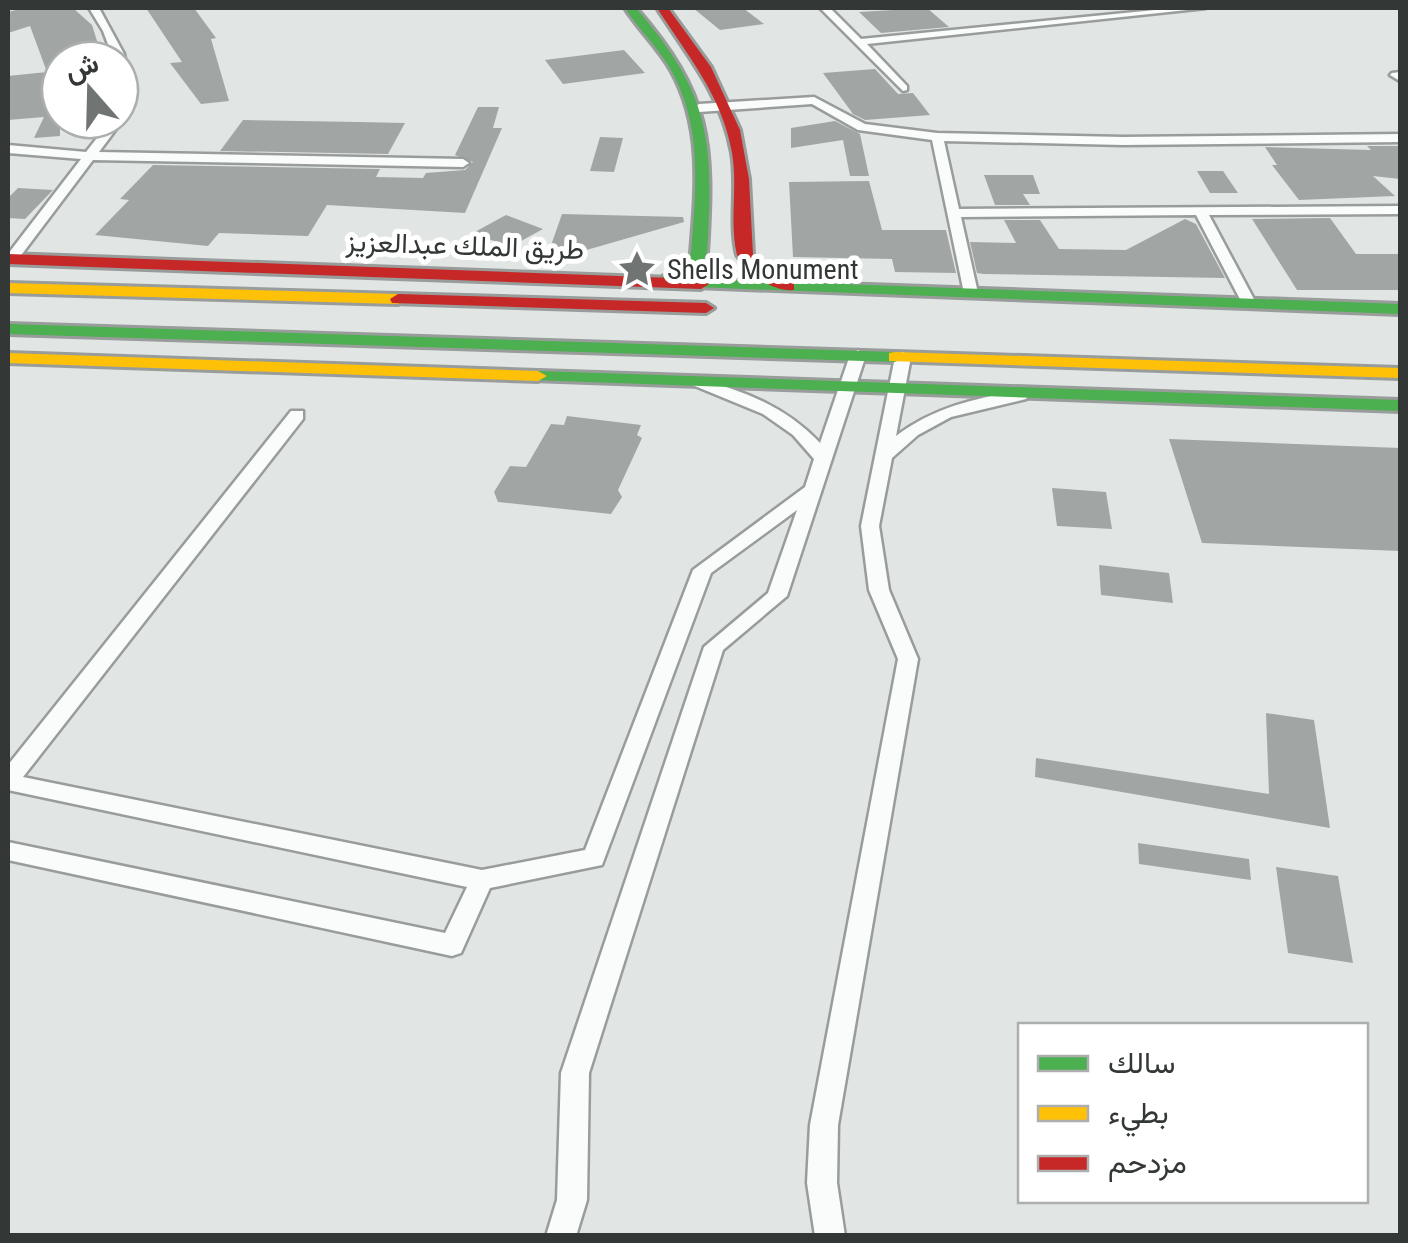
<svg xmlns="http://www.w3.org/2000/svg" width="1408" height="1243" font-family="'Roboto Condensed',Vazirmatn,sans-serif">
	<rect width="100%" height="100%" fill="#e1e6e4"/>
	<g fill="#a1a6a4">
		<path d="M24,8H73L92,25L103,60H60V136L34,138L44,117L8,120V76L47,72L30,26L8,33V12Z"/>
		<path d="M146,8H194L216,38L211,39L229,101L201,104L170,63L182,62Z"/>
		<path d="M693,8H743L764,24L720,30Z"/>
		<path d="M927,8L949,27L881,33L859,12Z"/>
		<path d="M624,50L645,73L563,84L545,60Z"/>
		<path d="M875,69L898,94L913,93L930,115L865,120L853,114L823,73Z"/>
		<path d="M478,107H499L493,128H502L465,213L327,205L308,236L219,233L208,246L95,235L129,200L120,199L153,165L380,169L376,177L423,178L426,173L465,170L473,162L455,155Z"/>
		<path d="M243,120L359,122L405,123L388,154L220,151Z"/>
		<path d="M835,121L860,134L869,176H850L843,140L791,148V128Z"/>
		<path d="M600,137L623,138L614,172L590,171Z"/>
		<path d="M1367,146H1400V179L1373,176L1395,196L1299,200L1272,165H1277L1265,147L1371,150Z"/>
		<path d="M1197,171H1223L1238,193H1210Z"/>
		<path d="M984,175H1033L1040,194H1023L1030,205H995Z"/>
		<path d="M869,181L882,230H946L956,273L895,272L892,259L793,257L789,182Z"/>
		<path d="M18,188L53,190L25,219L8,218V198Z"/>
		<path d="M562,214L683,217L684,222L569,255L548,254Z"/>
		<path d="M506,215L543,229L510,247L473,233Z"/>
		<path d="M1330,218L1356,254H1400V290H1297L1252,219Z"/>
		<path d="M1185,219L1196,224L1225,278L984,274L977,273L970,242L1016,243L1004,220H1040L1059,249L1126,250Z"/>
		<path d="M567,416L641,425L637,435L642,438L618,490L622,497L611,514L498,502L494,492L510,466L526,467L551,424L564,425Z"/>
		<path d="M1169,439L1400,448V551L1202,543Z"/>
		<path d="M1052,488L1106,492L1112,529L1057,526Z"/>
		<path d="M1099,565L1169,573L1173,603L1101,595Z"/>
		<path d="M1266,713L1314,720L1330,828L1035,777L1036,758L1269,794Z"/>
		<path d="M1138,843L1249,859L1251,880L1139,864Z"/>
		<path d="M1276,867L1338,876L1353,963L1288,953Z"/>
	</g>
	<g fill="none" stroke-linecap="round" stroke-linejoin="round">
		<g stroke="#989d9b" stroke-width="5">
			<g id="street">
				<path d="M89,8H99L124,54L134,105L99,152L463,159L469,163L463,167L93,160L16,262H8V254L81,159L8,153V145L86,152L111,120H120V60H114L103,31Z"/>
				<path d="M820,8H830L861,39L1175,8H1206L867,44L907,86V90L903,91Z"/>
				<path d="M1400,72V81L1390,75L1392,73Z"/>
				<path d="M814,97L865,124L937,133L1123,137L1400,134V142L1123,145L944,141L959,209L1400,206V214L1209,215L1256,303L1249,307L1242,303L1196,215L961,217L978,293L971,297L964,293L932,140L858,130L812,104L699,112L693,108L699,104Z"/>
				<path d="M858,350L866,355L787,596L723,650L589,1073L587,1200L576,1236H546L557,1200L561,1073L704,647L768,593L797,510L711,573L602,865L490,888L461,953L452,956L8,860V842L445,933L467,887L8,790V765L291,411H303V419L23,777L482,870L585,850L693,570L805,487L814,459L793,435L763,414L690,384L698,379C745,391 786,407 820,443L850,355Z"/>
				<path d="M903,352L911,357L896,436C933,408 975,398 1020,391L1028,396L1026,399L951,417L918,435L892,458L879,526L889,590L918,659L838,1125L837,1183L845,1236H815L807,1183L810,1125L898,659L869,590L861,526L895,357Z"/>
			</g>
		</g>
		<g stroke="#989d9b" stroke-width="6">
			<g id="fast">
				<path d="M625,8H636C711,95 714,141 707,253L700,267L665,287L657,282L659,279L687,261L691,253C696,190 703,127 671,70C658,47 638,29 625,8Z"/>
				<path d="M701,279L1400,304V314L695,287L693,284Z"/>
				<path d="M8,324L895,352L904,357L895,362L8,334Z"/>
				<path d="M538,371L1400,400V411L532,380V372Z"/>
			</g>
		</g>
		<g stroke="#989d9b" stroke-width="6">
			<g id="slow">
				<path d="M8,283L398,294L406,299L398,304L8,293Z"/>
				<path d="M895,352L1400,368V378L889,361V353Z"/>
				<path d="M8,353L538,371L547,376L538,381L8,363Z"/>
			</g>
		</g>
		<g stroke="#989d9b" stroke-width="6">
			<g id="jam">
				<path d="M657,8H668L711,67L740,130L749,179L753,255L764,267L794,284V290C772,292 748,273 737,255C729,222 738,187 732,153C722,95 687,55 657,8Z"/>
				<path d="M8,254L701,279L709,284L701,289L8,264Z"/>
				<path d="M398,294L706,303L714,308L706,313L392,303L390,299Z"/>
			</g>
		</g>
		<use href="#street" fill="#fafbfb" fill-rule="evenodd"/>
		<use href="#fast" fill="#4caf50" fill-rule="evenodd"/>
		<use href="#slow" fill="#ffc107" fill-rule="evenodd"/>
		<use href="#jam" fill="#c62828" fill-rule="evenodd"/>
	</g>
	<defs>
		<g id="sight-bare" transform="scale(3)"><path d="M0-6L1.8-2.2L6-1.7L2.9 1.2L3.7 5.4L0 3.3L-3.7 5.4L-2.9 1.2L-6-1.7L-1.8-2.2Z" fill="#707472" stroke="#fff" stroke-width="2.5" paint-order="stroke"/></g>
	</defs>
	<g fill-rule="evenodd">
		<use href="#sight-bare" x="637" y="269"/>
	</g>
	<g text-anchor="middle" stroke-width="10" stroke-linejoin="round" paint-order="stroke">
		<g font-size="28" fill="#333735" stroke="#fff">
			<text transform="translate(465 245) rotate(2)" y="10">طريق الملك عبدالعزيز</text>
		</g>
		<g font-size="28" fill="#333735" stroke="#fff" text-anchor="start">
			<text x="667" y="279">Shells Monument</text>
		</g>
	</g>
	<rect width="1408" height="1243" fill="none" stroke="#333735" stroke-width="20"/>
	<rect x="1018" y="1023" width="350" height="180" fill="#ffffff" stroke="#adafae" stroke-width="2.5"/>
	<rect x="1038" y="1056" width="50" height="15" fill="#4caf50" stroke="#adafae" stroke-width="2.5"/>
	<text x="1108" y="1073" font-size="30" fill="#333735">سالك</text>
	<rect x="1038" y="1106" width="50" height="15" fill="#ffc107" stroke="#adafae" stroke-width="2.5"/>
	<text x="1108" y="1123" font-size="30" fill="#333735">بطيء</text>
	<rect x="1038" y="1156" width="50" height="15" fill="#c62828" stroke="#adafae" stroke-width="2.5"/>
	<text x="1108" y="1173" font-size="30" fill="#333735">مزدحم</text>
	<g transform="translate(90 90) rotate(340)"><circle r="48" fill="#ffffff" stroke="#adafae" stroke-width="2.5"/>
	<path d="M0-8L18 38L0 25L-18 38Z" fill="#707472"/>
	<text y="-15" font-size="28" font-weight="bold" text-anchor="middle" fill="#333735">ش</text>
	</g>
</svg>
